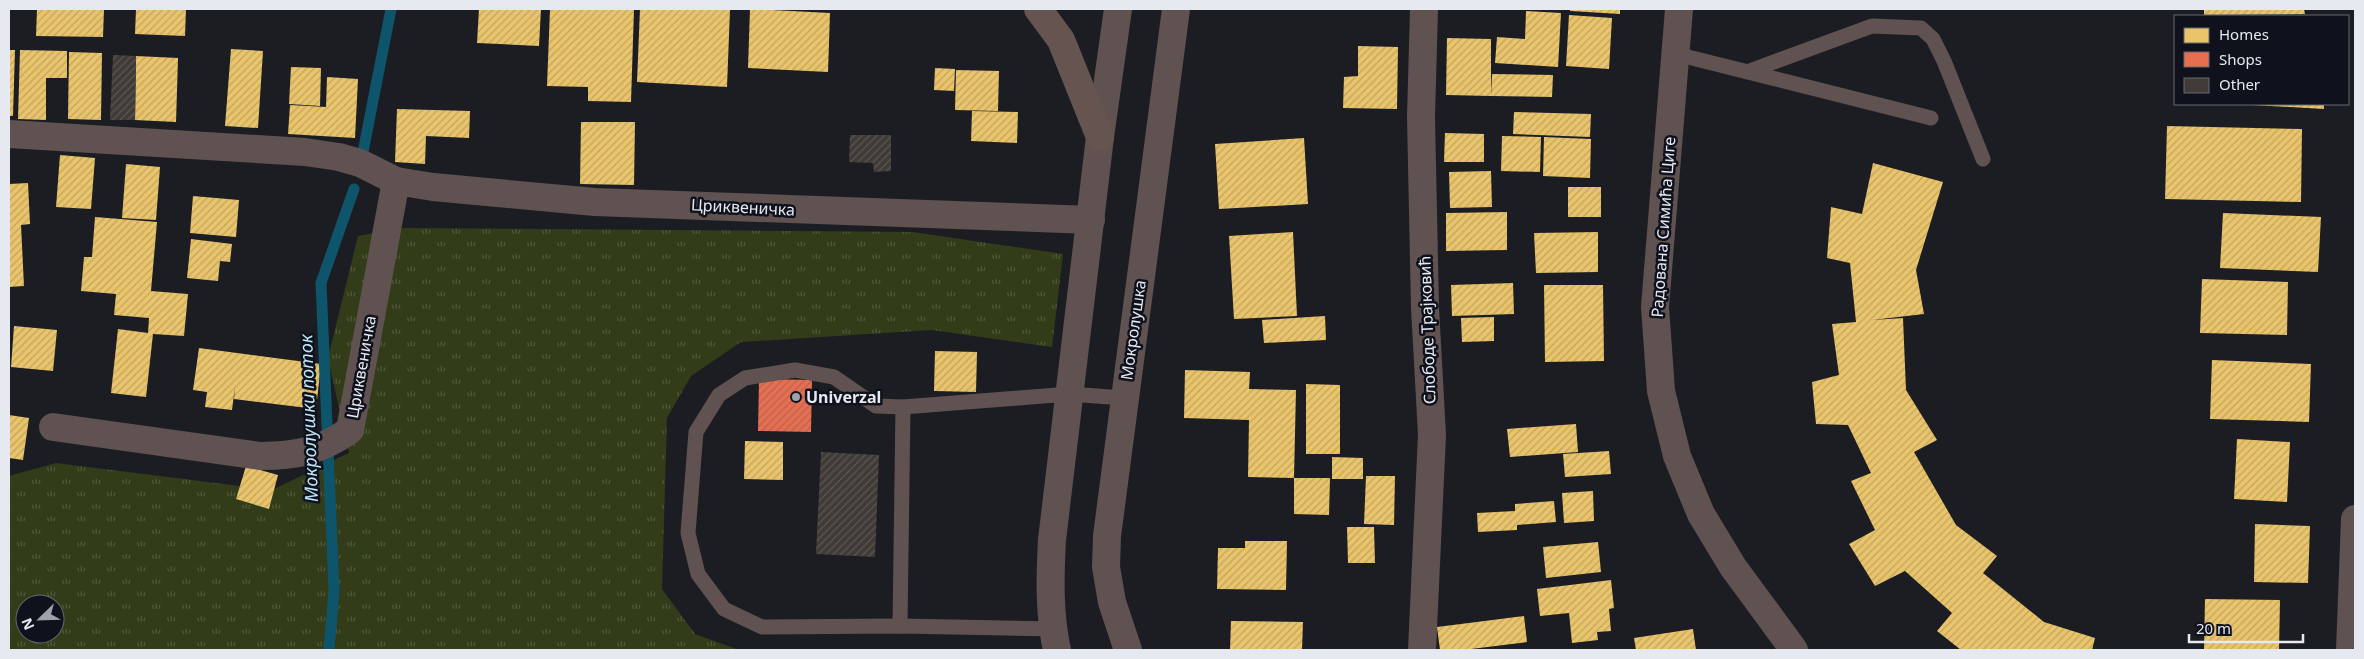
<svg xmlns="http://www.w3.org/2000/svg" width="2364" height="659" font-family="'Noto Sans',sans-serif">
	<defs>
		<pattern id="grass-tufts" width="24" height="20" patternUnits="userSpaceOnUse" patternTransform="scale(1.25)"><rect width="24" height="20" fill="#323c19"/><path d="M3 7l-1-3M5 7V3M7 7l1-3M15 17l-1-3M17 17v-4M19 17l1-3" fill="none" stroke="#50583b"/></pattern>
		<pattern id="homes-hatch" width="6" height="6" patternUnits="userSpaceOnUse" patternTransform="scale(1.25)"><rect width="6" height="6" fill="#e9c46a"/><path d="M-1 1l2-2M0 6l6-6M5 7l2-2" fill="none" stroke="#c0a462"/></pattern>
		<pattern id="shops-hatch" width="6" height="6" patternUnits="userSpaceOnUse" patternTransform="scale(1.25)"><rect width="6" height="6" fill="#e76f51"/><path d="M-1 1l2-2M0 6l6-6M5 7l2-2" fill="none" stroke="#b6634e"/></pattern>
		<pattern id="building-hatch" width="6" height="6" patternUnits="userSpaceOnUse" patternTransform="scale(1.25)"><rect width="6" height="6" fill="#413b37"/><path d="M-1 1l2-2M0 6l6-6M5 7l2-2" fill="none" stroke="#5c5754"/></pattern>
	</defs>
	<rect width="100%" height="100%" fill="#1c1d22"/>
	<path fill="url(#grass-tufts)" fill-rule="evenodd" d="M405,228L913,232L1063,254L1052,347L932,330L741,342L691,376L667,418L662,589L695,634L739,650H9V476L56,463L272,490L349,453L328,358L358,236ZM25,604H55V634H25Z"/>
	<g fill="url(#homes-hatch)">
		<path d="M37,9H104L103,37L36,36Z"/>
		<path d="M136,9H186L185,36L135,34Z"/>
		<path d="M479,9H541L539,46L477,43Z"/>
		<path d="M550,9H634L631,102L588,101V87L547,86Z"/>
		<path d="M640,9L730,10L727,87L637,82Z"/>
		<path d="M750,9L830,13L828,72L748,68Z"/>
		<path d="M1570,9H1620V14L1570,11Z"/>
		<path d="M2204,9H2304L2305,14L2204,15Z"/>
		<path d="M1526,11L1561,13L1558,67L1495,63L1497,37L1525,39Z"/>
		<path d="M1569,15L1612,18L1609,69L1566,66Z"/>
		<path d="M1447,38L1491,39V96L1446,95Z"/>
		<path d="M1358,46L1398,47L1397,109L1343,108L1344,77L1358,76Z"/>
		<path d="M231,49L263,51L258,128L225,126Z"/>
		<path d="M9,50H15L13,116H9Z"/>
		<path d="M20,50L67,51V78H46V120L18,119Z"/>
		<path d="M69,52L102,53L101,120L68,119Z"/>
		<path d="M136,56L178,58L176,122L135,120Z"/>
		<path d="M291,67L321,68L320,106L289,104Z"/>
		<path d="M935,68L955,69L954,91L934,90Z"/>
		<path d="M956,70L999,71L998,111L955,110Z"/>
		<path d="M1492,74L1553,75L1552,97L1491,96Z"/>
		<path d="M327,77L358,79L355,138L288,134L290,105L326,107Z"/>
		<path d="M2235,104H2324V109Z"/>
		<path d="M397,109L470,111L469,138L426,136L425,164L395,162Z"/>
		<path d="M972,111L1018,112L1017,143L971,141Z"/>
		<path d="M1514,112L1591,114L1590,137L1513,134Z"/>
		<path d="M581,122H635L634,185L580,184Z"/>
		<path d="M2167,126L2302,129L2301,202L2165,199Z"/>
		<path d="M1445,133L1484,134V162H1444Z"/>
		<path d="M1502,136L1541,137L1540,172L1501,171Z"/>
		<path d="M1544,137L1591,139L1590,178L1543,176Z"/>
		<path d="M1304,138L1308,204L1219,209L1215,144Z"/>
		<path d="M60,155L95,158L91,209L56,207Z"/>
		<path d="M1873,163L1943,182L1916,270L1924,314L1872,320L1903,318L1906,390L1937,440L1914,452L1956,525L1997,556L1983,573L2044,622L2095,638L2092,650H1961L1937,631L1952,613L1905,571L1875,586L1849,544L1875,530L1851,481L1871,473L1848,425L1816,424L1812,382L1839,375L1832,324L1856,322L1850,263L1827,258L1831,207L1862,214Z"/>
		<path d="M126,164L160,167L156,220L122,218Z"/>
		<path d="M1491,171L1492,207L1450,208L1449,172Z"/>
		<path d="M28,183L30,224L21,225L24,286L9,287V184Z"/>
		<rect x="1568" y="187" width="33" height="30"/>
		<path d="M193,196L239,200L236,237L190,233Z"/>
		<path d="M1507,212V250L1446,251V213Z"/>
		<path d="M2223,213L2321,217L2318,272L2220,268Z"/>
		<path d="M95,217L157,222L151,291L188,294L184,336L153,334L146,397L111,393L118,329L148,333L149,318L114,315L116,294L81,291L84,257H92Z"/>
		<path d="M1293,232L1297,316L1234,319L1229,236Z"/>
		<path d="M1598,232V272L1536,273L1534,233Z"/>
		<path d="M191,239L232,244L230,262L220,261L218,281L187,278Z"/>
		<path d="M2202,279L2288,282L2287,335L2200,333Z"/>
		<path d="M1513,283L1514,314L1452,316L1451,285Z"/>
		<path d="M1544,285H1603L1604,361L1545,362Z"/>
		<path d="M1325,316L1326,340L1264,343L1262,320Z"/>
		<path d="M1494,317V341L1462,342L1461,318Z"/>
		<path d="M14,326L57,330L53,371L11,367Z"/>
		<path d="M199,348L321,364L316,409L234,399L235,387L232,410L205,407L207,392L193,390Z"/>
		<path d="M935,351L977,352L976,392L934,391Z"/>
		<path d="M2212,360L2311,364L2309,422L2210,419Z"/>
		<path d="M1185,370L1250,372L1249,389L1296,390L1294,478L1248,477L1249,420L1184,418Z"/>
		<path d="M1306,384L1340,385V454H1306Z"/>
		<path d="M9,415L29,418L23,460L9,458Z"/>
		<path d="M1576,424L1578,452L1510,457L1507,429Z"/>
		<path d="M2237,439L2290,442L2287,502L2234,499Z"/>
		<path d="M745,441L783,442V480L744,479Z"/>
		<path d="M1609,451L1611,474L1565,477L1563,454Z"/>
		<path d="M1332,457L1363,458V479H1332Z"/>
		<path d="M246,466L278,475L269,509L236,499Z"/>
		<path d="M1366,476H1395L1394,525L1364,524Z"/>
		<path d="M1294,478H1330L1329,515L1294,514Z"/>
		<path d="M1593,491L1594,521L1564,523L1562,493Z"/>
		<path d="M1554,501L1556,522L1517,525V530L1478,532L1477,513L1515,511V504Z"/>
		<path d="M2255,524L2310,526L2308,583L2254,582Z"/>
		<path d="M1347,527H1374L1375,563H1348Z"/>
		<path d="M1245,541H1287L1286,590L1217,589L1218,548H1245Z"/>
		<path d="M1598,542L1601,572L1546,578L1543,547Z"/>
		<path d="M1611,580L1614,608L1609,609L1611,631L1597,632L1598,640L1572,643L1569,613L1540,616L1537,589Z"/>
		<path d="M2205,599L2280,600L2279,650H2204Z"/>
		<path d="M1524,616L1527,642L1463,650H1440L1437,627Z"/>
		<path d="M1231,621L1303,622L1302,650H1230Z"/>
		<path d="M1693,629L1696,650H1636L1634,638Z"/>
	</g>
	<path fill="url(#shops-hatch)" d="M759,379L812,380L811,432L758,431Z"/>
	<g fill="none" stroke-linecap="round" stroke-linejoin="round">
		<g stroke="#0e546a" stroke-width="11">
			<path d="M361,162L391,9"/>
			<path d="M329,650L334,591L321,283L354,189"/>
		</g>
	</g>
	<g fill="url(#building-hatch)">
		<path d="M113,55L136,56L135,120H110Z"/>
		<path d="M850,135H891V171L874,172L873,163L849,162Z"/>
		<path d="M821,452L879,455L875,557L816,554Z"/>
	</g>
	<g fill="none" stroke-linecap="round" stroke-linejoin="round">
		<g stroke="#5f5250" stroke-width="15">
			<path d="M1676,54L1931,118"/>
			<path d="M1747,72L1872,26L1921,28L1933,39L1944,61L1983,159"/>
			<path d="M900,626L903,407"/>
			<path d="M1053,629L900,626L762,627L724,609L698,574L688,533L696,432L719,395L745,378L795,370L834,377L876,406L903,407L1069,394L1124,398"/>
		</g>
		<g stroke="#5f5250" stroke-width="28">
			<path d="M1679,9L1655,307L1661,391L1677,456L1701,514L1733,567L1794,650"/>
			<path d="M9,134L305,152L339,157L360,163L396,181"/>
			<path d="M53,427L260,456C296,456 321,451 350,430L396,181L433,187L595,202L1091,220"/>
			<path d="M1057,650C1049,614 1050,577 1052,540L1100,137L1118,9"/>
			<path d="M1128,650L1112,602L1106,567L1107,536L1176,9"/>
			<path d="M1422,650L1432,435L1425,308L1421,117L1424,9"/>
			<path d="M2350,650L2355,519"/>
		</g>
		<path stroke="#665450" stroke-width="28" d="M1038,9L1061,40L1100,137"/>
	</g>
	<circle fill="#a0a2a9" stroke="#0f121c" stroke-width="2" cx="796" cy="397" r="5"/>
	<g text-anchor="middle" stroke-width="5" stroke-linejoin="round" paint-order="stroke">
		<g font-size="16" fill="#e7e9f1" stroke="#0f121c">
			<text transform="translate(743 207) rotate(3)" y="6">Цриквеничка</text>
			<text transform="translate(1663 227) rotate(-86)" y="6">Радована Симића Циге</text>
			<text transform="translate(1133 330) rotate(-82)" y="6">Мокролушка</text>
			<text transform="translate(1427 330) rotate(-92)" y="6">Слободе Трајковић</text>
			<text transform="translate(361 367) rotate(-80)" y="6">Цриквеничка</text>
		</g>
		<g font-size="16" font-weight="bold" fill="#e7e9f1" stroke="#0f121c" text-anchor="start">
			<text x="806" y="403">Univerzal</text>
		</g>
		<g font-size="18" font-style="italic" fill="#bee9fb" stroke="#0f121c">
			<text transform="translate(309 418) rotate(-92)" y="6">Мокролушки поток</text>
		</g>
	</g>
	<rect width="2364" height="659" fill="none" stroke="#e7e9f1" stroke-width="20"/>
	<rect x="2174" y="15" width="175" height="90" fill="#0f121c" stroke="#656871"/>
	<rect x="2184" y="28" width="25" height="15" fill="#e9c46a" stroke="#656871"/>
	<text x="2219" y="40" font-size="15" fill="#e7e9f1">Homes</text>
	<rect x="2184" y="52" width="25" height="15" fill="#e76f51" stroke="#656871"/>
	<text x="2219" y="65" font-size="15" fill="#e7e9f1">Shops</text>
	<rect x="2184" y="78" width="25" height="15" fill="#413b37" stroke="#656871"/>
	<text x="2219" y="90" font-size="15" fill="#e7e9f1">Other</text>
	<g transform="translate(40 619) rotate(247)"><circle r="24" fill="#0f121c" stroke="#656871"/>
	<path d="M0-4L9 19L0 12L-9 19Z" fill="#a0a2a9"/>
	<text y="-8" font-size="14" font-weight="bold" text-anchor="middle" fill="#e7e9f1">N</text>
	</g>
	<path d="M2189 634v8h114v-8" fill="none" stroke="#e7e9f1" stroke-width="2.5"/>
	<text x="2196" y="634" font-size="15" fill="#e7e9f1" stroke="#0f121c" stroke-width="4" paint-order="stroke">20 m</text>
</svg>
